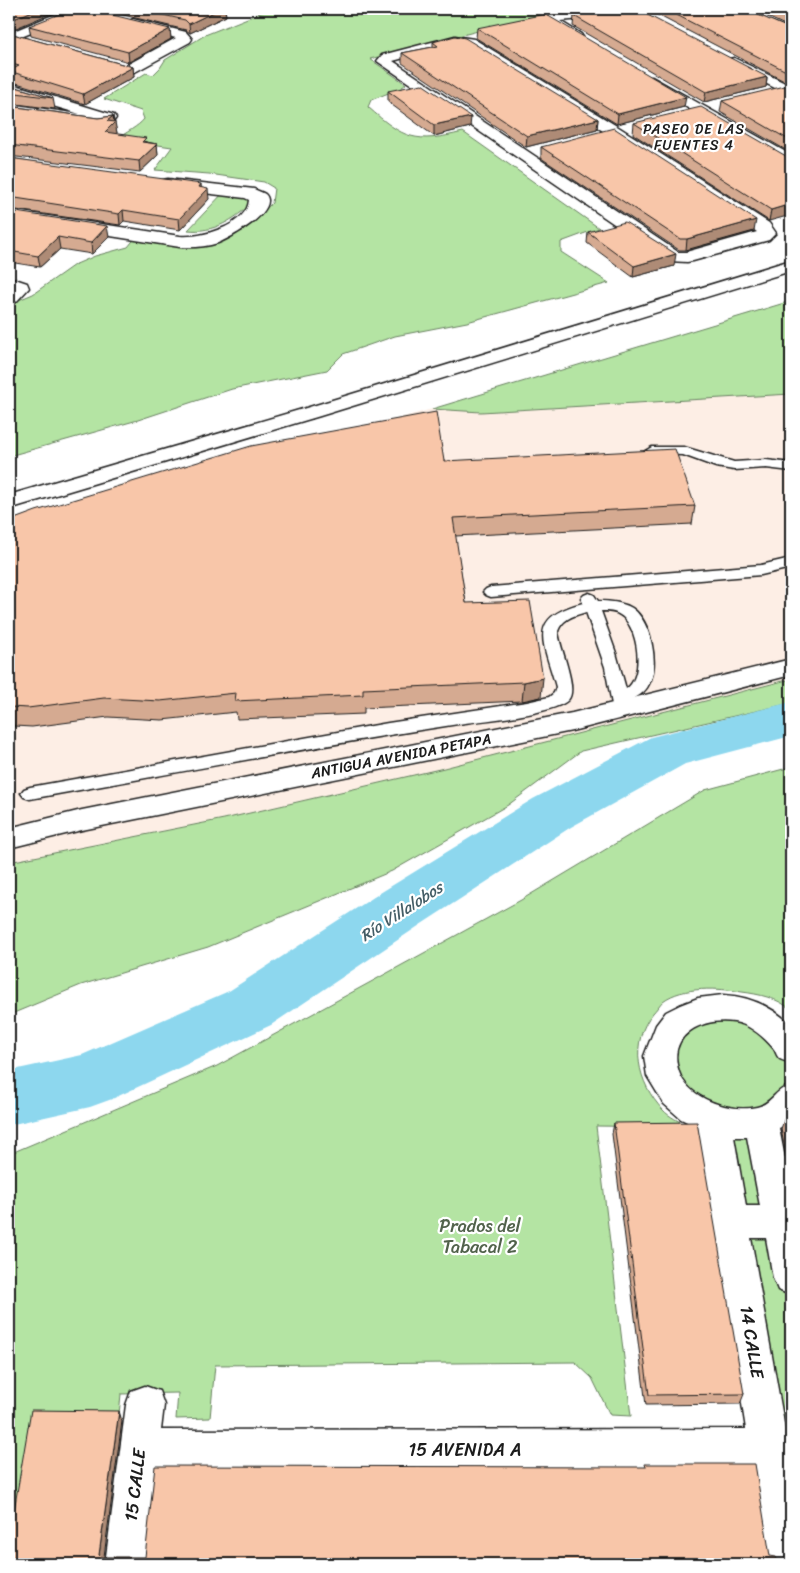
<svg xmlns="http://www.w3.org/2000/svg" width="800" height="1573" font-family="Sriracha,sans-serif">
	<rect width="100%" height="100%" fill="#fff"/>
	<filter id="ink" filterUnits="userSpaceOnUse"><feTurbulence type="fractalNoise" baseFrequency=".02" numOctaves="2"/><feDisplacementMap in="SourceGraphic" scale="10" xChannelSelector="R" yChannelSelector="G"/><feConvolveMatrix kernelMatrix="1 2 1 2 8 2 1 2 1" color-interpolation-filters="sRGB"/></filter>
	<g filter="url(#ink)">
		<path fill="#fdeee5" d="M791,394V679L444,768L224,819L9,862V527L432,409L481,412Z"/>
		<g fill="#b4e4a3" stroke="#688060">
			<path d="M270,9H612L532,17L370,59L406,84L401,88L371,100L368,107C404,139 415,144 463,132L599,228L561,242V252L609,283L467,322L395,336L343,354L327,370L232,389L138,420L9,456V304L33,294L74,265L95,256L128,247L136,237L201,243L254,220L272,203L274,188L264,182L209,174L155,170L172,147L117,139C125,133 139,126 144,119L141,111L104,99L146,73L153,75L160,68L165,60L205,35Z"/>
			<path d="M226,190H236L253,202C234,220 214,233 188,230Z"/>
			<path d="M791,301V394L481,412L432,409Z"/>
			<path d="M791,679V703L581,751L508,805L392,871L208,947L81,985L9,1015V862L224,819L444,768Z"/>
			<path d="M791,767V1010C779,998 758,994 742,992C719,988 683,986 663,1001C660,1004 656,1010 653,1013C629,1042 637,1083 663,1110C669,1117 680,1121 688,1127L596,1126L631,1416L610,1415L592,1378L575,1362L215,1365L210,1418L176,1419L178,1393L121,1394L119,1415L9,1545V1154L217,1066L521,900L705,790Z"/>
			<path d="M734,1013L784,1045L791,1061V1083L788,1094L760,1115L683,1095L668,1042L678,1027Z"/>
			<path d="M714,1120L761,1121L791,1278V1564H788Z"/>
		</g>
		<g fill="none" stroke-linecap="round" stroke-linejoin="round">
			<path fill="#8dd7ee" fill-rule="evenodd" d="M791,702V736L685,764L571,827L420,925L271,1025L112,1099L90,1107L9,1125V1071L82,1055L229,991L380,893L533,799L651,737Z"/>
			<g stroke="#1c1c1c" stroke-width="3">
				<g id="lane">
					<path d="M652,447H684L734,462L766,460L791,463V471L766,468L734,470L716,467L683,455L647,454L645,451Z"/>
					<path d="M791,558V568L761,575L491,597L486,595L483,592L486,589L491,587L761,565Z"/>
					<path d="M589,593L594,595L598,601C609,601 622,602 632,608C651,621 660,665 649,684C645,693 637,697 628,701L629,710L627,714L621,716L615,714L613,710L605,667L586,612L583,613C572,616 562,620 558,631C559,647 579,689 568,700C554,714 486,720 465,723C320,745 175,773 30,799L24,797L21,793L24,789L30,787L388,723L527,702L549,697L554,693L556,687C544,642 525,618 583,603L581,598L584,595ZM601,611C608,611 615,611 620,615C639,626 645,677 626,689L616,653Z"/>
				</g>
			</g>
			<g stroke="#1c1c1c" stroke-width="3">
				<g id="street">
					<path d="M605,9H618L622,12L615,16L560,21L581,34L583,37L581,40H571L542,20C551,10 591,10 605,9Z"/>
					<path d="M65,10L70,11L72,14L70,17L9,42V33Z"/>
					<path d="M133,19L186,32L192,39L190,42L135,72H125L123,69L125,66L176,38L128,26L126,23Z"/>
					<path d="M455,36L474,39L620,128L769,223L776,233L769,240L693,261L687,262L668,261L377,61L382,55ZM455,44L465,46L608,134L757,232L686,252H678L393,61Z"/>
					<path d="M734,58L791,86V96L729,65L727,62L729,59Z"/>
					<path d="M652,77L791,155V167L785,165L647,84L645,81L647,78Z"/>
					<path d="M9,83L114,115L116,118L112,124L100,127L9,114V104L80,114L9,93Z"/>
					<path d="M168,179L254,189C257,191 262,192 265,194C281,210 229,239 218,243C205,247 193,248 180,247L9,220V210L180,236C201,238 247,226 249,200L245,198L162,188L160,184L162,180Z"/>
					<path d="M791,260V271L320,416L9,509V495L306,408Z"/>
					<path d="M9,277L27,283L29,288L16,302L9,304Z"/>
					<path d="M791,659V675L572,731L82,830L9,848V828L82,810L572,713Z"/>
					<path d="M723,995C749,996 773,1007 791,1025V1063C788,1061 783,1061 780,1059C777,1057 776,1052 774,1049C764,1037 749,1024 734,1022C702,1017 666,1035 679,1072C688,1099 731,1113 757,1107C773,1103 774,1090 791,1085V1122L779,1128L791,1189V1295L778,1290L773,1278L766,1238H751L785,1429H791V1564H767L752,1469L157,1470L147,1564H105L126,1405L131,1391L145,1386L159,1391L164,1405L161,1430L746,1429L698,1127L681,1119L664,1104L647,1076L644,1056L656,1025L666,1012L680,1005L698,998ZM734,1137H747L760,1206H746Z"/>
				</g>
			</g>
			<use href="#lane" fill="#fff" fill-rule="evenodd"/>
			<use href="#street" fill="#fff" fill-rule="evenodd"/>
		</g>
		<g fill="#d5aa91" stroke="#1c1c1c">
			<path d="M98,9H225L226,16L190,33L186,30Z"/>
			<path d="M649,9H791V28L755,11L751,12L791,29V82H786L648,10Z"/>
			<path d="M574,16L767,77L766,87L704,102L573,26Z"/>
			<path d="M29,26L170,29L171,39L129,62L31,36Z"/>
			<path d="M477,28L684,107L617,124L476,38Z"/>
			<path d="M9,33L133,67L134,77L85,104L10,81L9,73Z"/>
			<path d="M433,42L598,119L597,129L526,147L402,63V53L433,47Z"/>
			<path d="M9,85L53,98L55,109L9,103Z"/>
			<path d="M791,87V153L720,112L722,101Z"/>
			<path d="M388,91L470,127L434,136L388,102Z"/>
			<path d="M9,106L98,118L113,116L117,133L116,134L147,142L157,144L158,155L140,172L9,156Z"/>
			<path d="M634,123L786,156L769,221L633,134Z"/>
			<path d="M541,147L754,231L686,250H679L541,158Z"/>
			<path d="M9,158L202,188L209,199L180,230L124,221L120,225L9,209Z"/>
			<path d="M9,211L109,237L92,254L60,249L40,267L9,262Z"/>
			<path d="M588,232L674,266L633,277L587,243Z"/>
			<path d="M444,461L695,506L692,524L455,536L466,603L541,697L522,701L364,708V714L237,719L236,712L162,720L108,717L32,727L14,726L9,748V521Z"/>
			<path d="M791,1114V1181L781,1129L785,1117Z"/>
			<path d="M614,1123L744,1394L740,1404L646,1405L612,1134Z"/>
		</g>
		<g fill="#ae8b76" stroke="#1c1c1c">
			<path d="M37,9H61L9,31V21Z"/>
			<path d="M220,9H225L226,16L190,33L189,24Z"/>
			<path d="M747,9H755V11L747,13Z"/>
			<path d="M170,29L171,39L129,62L128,52Z"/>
			<path d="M133,67L134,77L85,104L83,94Z"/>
			<path d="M767,77L766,87L704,102L706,92Z"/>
			<path d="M686,97L684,107L617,124L618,114Z"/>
			<path d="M113,116L114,123L115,122L117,133L106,142L105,132L107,121Z"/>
			<path d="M471,117L470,127L434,136V125Z"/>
			<path d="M598,119L597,129L526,147L527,136Z"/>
			<path d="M157,144L158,155L140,172L139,161Z"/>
			<path d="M201,184L202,194L208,189L209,199L180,230L179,219L199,187Z"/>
			<path d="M791,204V215L769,221L771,210Z"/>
			<path d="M123,210L124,221L120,225L119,214Z"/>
			<path d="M756,220L754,231L686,250L687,239Z"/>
			<path d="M107,226L109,237L92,254L91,243Z"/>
			<path d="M58,237L60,249L40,267L38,256Z"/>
			<path d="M676,254L674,266L633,277L634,266Z"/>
			<path d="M543,678L541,697L522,701L524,682Z"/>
			<path d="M10,707L14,726L9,748V711Z"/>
			<path d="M119,1411L122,1421L103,1564L99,1555Z"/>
		</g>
		<g fill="#f8c6a9" stroke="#1c1c1c">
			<path d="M9,9H37L9,21Z"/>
			<path d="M72,9H88L170,29L128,52L29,26Z"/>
			<path d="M137,9H220L189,24L185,20Z"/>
			<path d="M610,9H636L767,77L706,92L574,16Z"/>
			<path d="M665,9H747L749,11L791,29V72H788Z"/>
			<path d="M772,9H791V18Z"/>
			<path d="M545,14L686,97L618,114L477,28Z"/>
			<path d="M9,33L133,67L83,94L9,71L19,66L9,63Z"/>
			<path d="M455,36L465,38L598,119L527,136L402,53L438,46L433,42Z"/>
			<path d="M422,84L471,117L434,125L388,91Z"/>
			<path d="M9,85L53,98L9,92Z"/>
			<path d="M785,86L791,87V141L722,101Z"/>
			<path d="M9,106L98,118L113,116L107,121L115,122L105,132L146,138L142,142L157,144L139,161L9,145Z"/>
			<path d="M701,107L786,156L791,158V204L771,210L634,123Z"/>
			<path d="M614,128L756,220L687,239H680L541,147Z"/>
			<path d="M9,158L201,184L199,187L208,189L179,219L123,210L119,214L9,197Z"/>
			<path d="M9,211L107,226L91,243L58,237L38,256L9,251Z"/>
			<path d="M625,222L676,254L634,266L588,232Z"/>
			<path d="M436,412L444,461L675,449L695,506L453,518L466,603L530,601L543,678L524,682L363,689V695L235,701L236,693L160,701L104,698L28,708L10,707L9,711V521L36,511L251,446Z"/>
			<path d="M791,1114V1148L785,1117Z"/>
			<path d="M697,1122L744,1394L649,1395L614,1123Z"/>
			<path d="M31,1410L119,1411L99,1555L101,1557H145L155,1466L646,1467L645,1464H755L770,1556L776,1557L777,1564H9V1540Z"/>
		</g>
	</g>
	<g text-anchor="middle" stroke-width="4.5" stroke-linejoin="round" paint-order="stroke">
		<g font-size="14" letter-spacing="1" fill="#1c1c1c" stroke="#fff">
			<text x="694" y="134">PASEO DE LAS<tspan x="694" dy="16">FUENTES 4</tspan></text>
		</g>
		<g font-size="15" fill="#1c1c1c" stroke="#fff">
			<text transform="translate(401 756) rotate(-11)" y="5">ANTIGUA AVENIDA PETAPA</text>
		</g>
		<g font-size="16" font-style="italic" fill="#445d66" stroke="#fff">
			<text transform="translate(401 911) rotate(-33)" y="6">Río Villalobos</text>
		</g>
		<g font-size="18" fill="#51624b" stroke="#fff">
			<text x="480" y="1232">Prados del<tspan x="480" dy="21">Tabacal 2</tspan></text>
		</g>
		<g font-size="18" fill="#1c1c1c" stroke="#fff">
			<text transform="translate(752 1342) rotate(81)" y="6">14 CALLE</text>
			<text x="465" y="1456">15 AVENIDA A</text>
			<text transform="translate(135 1485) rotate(-83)" y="6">15 CALLE</text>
		</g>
	</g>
	<rect width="800" height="1573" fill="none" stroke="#fff" stroke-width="30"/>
	<rect x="15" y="15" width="770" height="1543" fill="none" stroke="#1c1c1c" stroke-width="2" filter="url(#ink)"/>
</svg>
